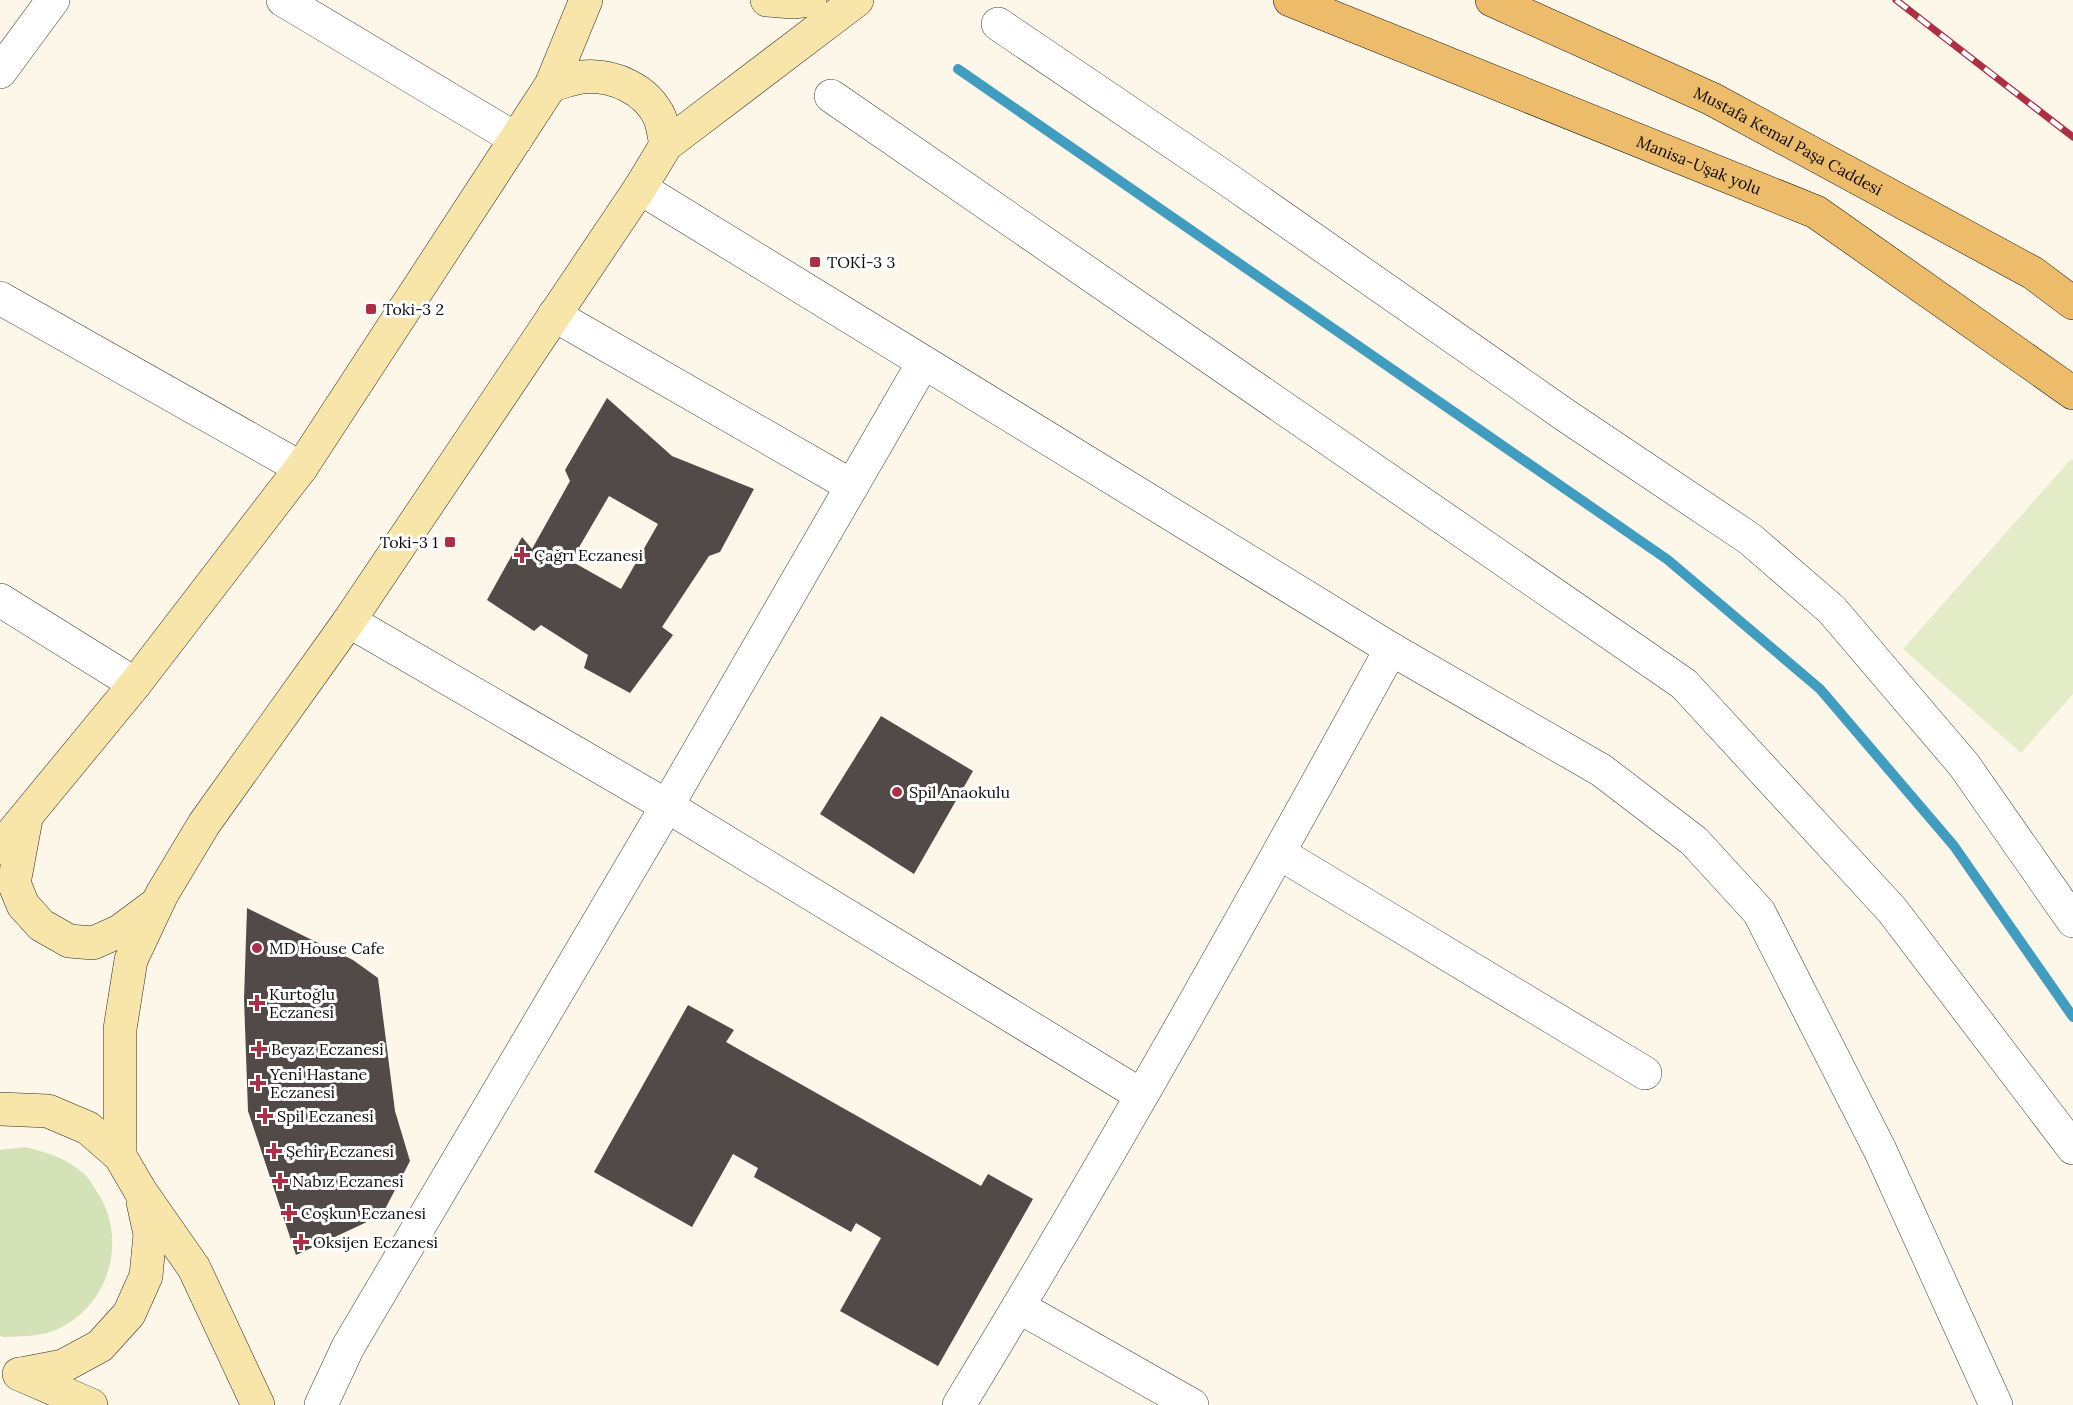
<svg xmlns="http://www.w3.org/2000/svg" width="2073" height="1405" font-family="Lora,serif">
	<rect width="100%" height="100%" fill="#fdf7e9"/>
	<path fill="#d3e3b7" d="M26,1147C48,1153 67,1158 84,1174C89,1178 92,1184 95,1189C128,1234 112,1301 62,1327C44,1337 23,1336 3,1337L0,1336V1150Z"/>
	<path fill="#e4ecc7" d="M2071,459L2073,460V694L2021,753L1903,649Z"/>
	<g fill="none" stroke-linecap="round" stroke-linejoin="round">
		<path stroke="#409dc0" stroke-width="10" d="M958,69L1668,560L1820,689L1954,846L2073,1017"/>
	</g>
	<g fill="#524a48" fill-rule="evenodd">
		<path d="M607,398L672,456L754,489L720,552L709,556L662,627L673,635L630,693L584,668L588,655L541,625L534,631L487,600L522,537L532,549L570,481L565,470ZM609,496L658,524L621,589L571,561Z"/>
		<path d="M881,716L973,771L914,874L820,814Z"/>
		<path d="M247,908L353,960L378,978L395,1111L410,1161L382,1215L296,1255L248,1111L244,999Z"/>
		<path d="M688,1005L734,1030L726,1042L981,1186L988,1174L1033,1199L938,1366L840,1311L881,1238L856,1223L851,1232L754,1177L758,1168L733,1154L692,1227L594,1172Z"/>
	</g>
	<g fill="none" stroke-linecap="round" stroke-linejoin="round">
		<g stroke="#3d3d3d" stroke-width="34">
			<g id="street">
				<path d="M283,0L516,139"/>
				<path d="M998,24L1227,179L1565,415L1750,539L1832,610L1964,765L2073,921"/>
				<path d="M0,72L53,0"/>
				<path d="M831,96L1684,684L1892,910L2073,1148"/>
				<path d="M640,188L1391,649L1601,770L1694,841L1759,912L1880,1150L1996,1405"/>
				<path d="M0,298L301,468"/>
				<path d="M554,315L852,486"/>
				<path d="M0,600L135,684"/>
				<path d="M349,621L667,806L1141,1095"/>
				<path d="M1279,853L1645,1073"/>
				<path d="M1019,1307L1192,1405"/>
				<path d="M321,1405L348,1347L667,806L923,363"/>
				<path d="M959,1405C1110,1157 1252,903 1391,649"/>
			</g>
		</g>
		<g stroke="#2c2c2c" stroke-width="34">
			<g id="secondary">
				<path d="M767,0L793,2L810,0"/>
				<path d="M551,85C561,83 572,78 582,77C613,74 647,89 660,118C663,126 664,136 666,145"/>
				<path d="M26,819L14,883L23,905L41,925L69,941L93,943L120,931L155,905"/>
				<path d="M0,848L135,684L301,468L551,85L586,0"/>
				<path d="M0,1109L48,1111L88,1128L120,1156L141,1192L194,1268L258,1405"/>
				<path d="M120,1156V1029L131,960L162,894L204,824L349,621L640,188L666,145L857,0"/>
				<path d="M19,1374L91,1405"/>
				<path d="M21,1374L63,1366L100,1346L129,1314L146,1276L150,1234L143,1202"/>
			</g>
		</g>
		<g stroke="#1b1b1b" stroke-width="34">
			<g id="primary">
				<path id="s1" d="M1290,0L1816,212L2073,393"/>
				<path id="s2" d="M1492,0L1712,99L2033,273L2073,303"/>
			</g>
		</g>
		<use href="#street" stroke="#fff" stroke-width="33"/>
		<use href="#secondary" stroke="#f8e5a9" stroke-width="33"/>
		<use href="#primary" stroke="#ecbc6a" stroke-width="33"/>
		<g stroke="#ac3045" stroke-width="7">
			<path id="rail" d="M1896,0L2073,137"/>
		</g>
		<use href="#rail" stroke="#fff" stroke-width="4.5" stroke-dasharray="14" stroke-linecap="butt"/>
	</g>
	<g fill="#ac3045" stroke="#fff" stroke-width="2">
		<rect x="809" y="256" width="12" height="12" rx="3"/>
		<rect x="365" y="303" width="12" height="12" rx="3"/>
		<rect x="444" y="536" width="12" height="12" rx="3"/>
		<path d="M519 546h6v6h6v6h-6v6h-6v-6h-6v-6h6z"/>
		<circle cx="897" cy="792" r="6"/>
		<circle cx="257" cy="948" r="6"/>
		<path d="M254 994h6v6h6v6h-6v6h-6v-6h-6v-6h6z"/>
		<path d="M256 1040h6v6h6v6h-6v6h-6v-6h-6v-6h6z"/>
		<path d="M255 1074h6v6h6v6h-6v6h-6v-6h-6v-6h6z"/>
		<path d="M262 1107h6v6h6v6h-6v6h-6v-6h-6v-6h6z"/>
		<path d="M271 1142h6v6h6v6h-6v6h-6v-6h-6v-6h6z"/>
		<path d="M277 1172h6v6h6v6h-6v6h-6v-6h-6v-6h6z"/>
		<path d="M286 1204h6v6h6v6h-6v6h-6v-6h-6v-6h6z"/>
		<path d="M298 1233h6v6h6v6h-6v6h-6v-6h-6v-6h6z"/>
	</g>
	<g text-anchor="middle" stroke-width="6" stroke-linejoin="round" paint-order="stroke">
		<g font-size="16" fill="#0a0a0a" stroke="#fff">
			<text dy="6" stroke="none"><textPath href="#s2" startOffset="328">Mustafa Kemal Paşa Caddesi</textPath></text>
			<text dy="6" stroke="none"><textPath href="#s1" startOffset="441">Manisa-Uşak yolu</textPath></text>
		</g>
		<g font-size="16" fill="#0a0a0a" stroke="#fff" text-anchor="start">
			<text x="827" y="268">TOKİ-3 3</text>
			<text x="383" y="315">Toki-3 2</text>
			<text x="438" y="548" text-anchor="end">Toki-3 1</text>
			<text x="534" y="561">Çağrı Eczanesi</text>
			<text x="909" y="798">Spil Anaokulu</text>
			<text x="269" y="954">MD House Cafe</text>
			<text x="269" y="1000">Kurtoğlu<tspan x="269" dy="18">Eczanesi</tspan></text>
			<text x="271" y="1055">Beyaz Eczanesi</text>
			<text x="270" y="1080">Yeni Hastane<tspan x="270" dy="18">Eczanesi</tspan></text>
			<text x="277" y="1122">Spil Eczanesi</text>
			<text x="286" y="1157">Şehir Eczanesi</text>
			<text x="292" y="1187">Nabız Eczanesi</text>
			<text x="301" y="1219">Coşkun Eczanesi</text>
			<text x="313" y="1248">Oksijen Eczanesi</text>
		</g>
	</g>
</svg>
